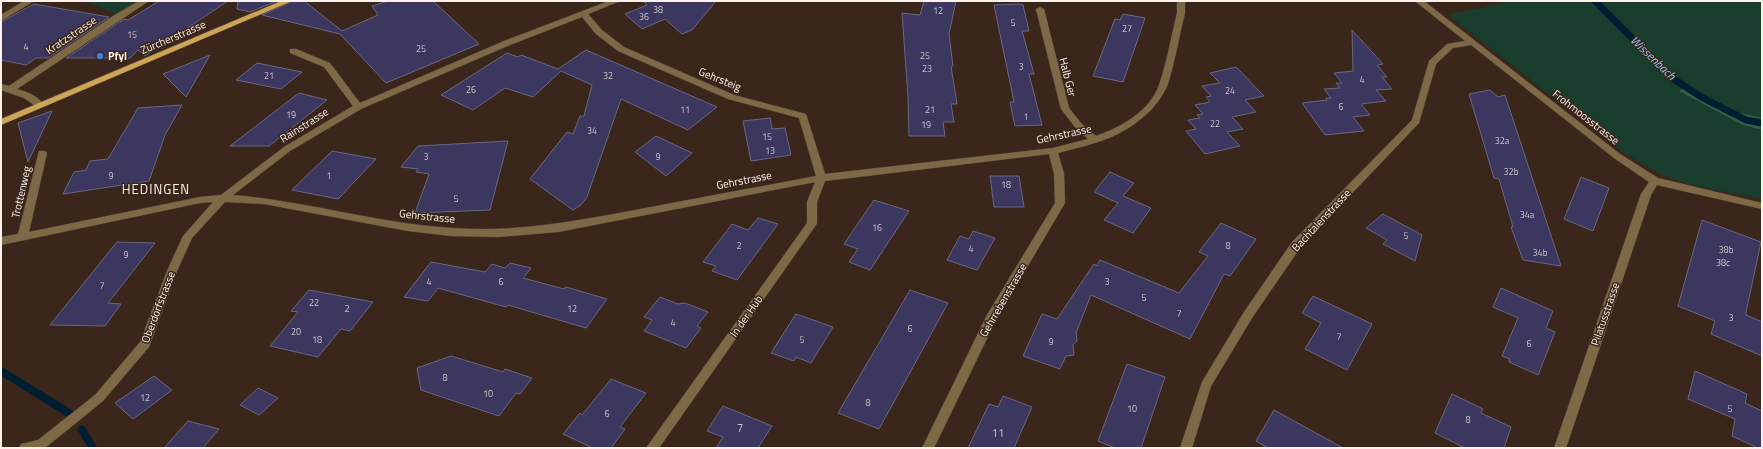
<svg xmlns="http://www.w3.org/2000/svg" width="1763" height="449" font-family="'Titillium Web',sans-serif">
	<rect width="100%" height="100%" fill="#3a261a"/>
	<g fill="#193e2d">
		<path d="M84,1H138L116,14Z"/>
		<path d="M1511,1H1762V118L1736,112L1686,86L1743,125L1762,130V199C1730,192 1693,188 1663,175C1648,168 1634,159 1620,150L1448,15Z"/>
	</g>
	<path fill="#2f614a" d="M1686,86L1736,112L1762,118V130L1743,125L1679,91Z"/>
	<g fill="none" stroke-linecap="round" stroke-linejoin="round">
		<path stroke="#001e32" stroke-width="7" d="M1595,1L1672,78L1703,98L1746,120L1762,123"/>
		<g stroke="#001e32" stroke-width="8">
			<path d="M1,371L69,413"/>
			<path d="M82,430L93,448"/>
		</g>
	</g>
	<g fill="#3c375f" stroke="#69677f">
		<path d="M159,1H228L145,56L138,50L130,58H66L124,19L128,20Z"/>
		<path d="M238,1H277L250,12L237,9Z"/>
		<path d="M293,1H304L342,31L378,15L372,6L388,1H433L479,44L386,83L340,34L262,15Z"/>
		<path d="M643,1H716L692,30L682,34L665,19L642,29L625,14L647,5Z"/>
		<path d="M924,1H956L949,34L953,66H951L957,104H951L954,122H943L945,136H909L908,97L902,13L920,15Z"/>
		<path d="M34,4L109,17L48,58H36L26,65L1,60V22Z"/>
		<path d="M1019,4L1023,5L1029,31H1022L1034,74H1029L1042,125L1015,126L1010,102H1014L994,5Z"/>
		<path d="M1123,14L1145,18L1123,82L1093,76L1115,19L1120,20Z"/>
		<path d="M1352,30L1383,64L1377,65L1387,77H1382L1392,89L1376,90L1386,101L1361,104L1370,115L1353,117L1364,131L1325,135L1302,103L1327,100L1326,98H1331L1324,89L1340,88L1336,83H1342L1334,73L1353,71Z"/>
		<path d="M586,50L717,107L688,130L621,99L587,197L581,205L573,210L530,179L567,132L573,134L580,116H584L592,85L561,71L533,97L505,88L473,110L441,95L507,53L518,57L521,55L558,69Z"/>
		<path d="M210,55L186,97L163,74Z"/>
		<path d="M257,63L302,72L281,89L236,80Z"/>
		<path d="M1236,67L1264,96L1245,100L1256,112L1232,117L1243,129L1227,132L1240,146L1205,154L1186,131L1196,129L1188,120L1200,118L1197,115L1203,114L1195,105L1210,102L1206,97L1211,96L1202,86L1220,83L1210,73Z"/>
		<path d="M1490,90L1498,97L1505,95L1561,266L1523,260L1511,227H1513L1499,179L1494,178L1469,94Z"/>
		<path d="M299,93L327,100L269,146H230Z"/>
		<path d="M182,105L165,135L149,181L63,194L74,172L86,170L90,161L108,159L138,108Z"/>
		<path d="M52,111L28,162L18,123Z"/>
		<path d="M770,118L772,129L785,128L791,155L751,161L743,121Z"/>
		<path d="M656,136L692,153L666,176L635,152Z"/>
		<path d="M508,141L490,210L415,213L429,174L416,172L418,169L401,167L418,146Z"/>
		<path d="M332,151L376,159L338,199L292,190Z"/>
		<path d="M1110,172L1134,183L1123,196L1151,208L1133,233L1104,220L1118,203L1094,192Z"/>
		<path d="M990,176H1019L1024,207H994Z"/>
		<path d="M1581,177L1609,188L1593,231L1564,219Z"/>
		<path d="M874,200L909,211L870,270L849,262L858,249L844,244Z"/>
		<path d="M1383,214L1422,235L1415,261L1383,244L1387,240L1366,228Z"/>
		<path d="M758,218L778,224L737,280L712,271L716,266L703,262L732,224L748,230Z"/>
		<path d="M1702,220L1761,242L1746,312V315L1762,322V356L1711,334L1715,321L1678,306Z"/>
		<path d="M1221,223L1256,239L1230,276L1224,274L1190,339L1091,295L1076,333L1077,341L1073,345L1074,355L1066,356L1060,369L1023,356L1042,314L1057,319L1094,264L1097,266L1100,260L1179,293L1208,256L1199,252Z"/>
		<path d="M973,231L995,238L977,270L947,260L960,236L969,239Z"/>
		<path d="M117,242L155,243L108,303L121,304L105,326L50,325Z"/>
		<path d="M431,262L485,272L492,264L505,268L510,263L531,268L523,278L564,289L566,287L607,299L586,328L508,305L506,307L438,288L428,301L404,297Z"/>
		<path d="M1501,288L1553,311L1546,328L1555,332L1538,375L1509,362L1510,359L1502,356L1518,318L1493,307Z"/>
		<path d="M309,290L373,302L350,331L341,329L318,357L270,346L298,312L291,311Z"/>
		<path d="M910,290L948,303L879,429L838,413Z"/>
		<path d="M1313,296L1372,324L1347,370L1305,349L1321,323L1302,313Z"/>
		<path d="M660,297L678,304L685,303L708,312L697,326L701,328L686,348L644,331L652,320L644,317Z"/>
		<path d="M796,314L833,327L811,363L796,357L794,361L771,353Z"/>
		<path d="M451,356L503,372L505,369L532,378L520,394L516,393L499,416L421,390L417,368Z"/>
		<path d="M1127,364L1165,377L1141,448H1115L1098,441Z"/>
		<path d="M1695,371L1747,394L1745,403L1762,411V448H1758L1732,436L1735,419L1688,399Z"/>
		<path d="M154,376L172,390L133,419L115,403Z"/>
		<path d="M611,379L646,393L620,427L625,429L611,448H593L563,434L580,413L582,415Z"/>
		<path d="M258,388L278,398L259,415L240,405Z"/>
		<path d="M1452,394L1483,409L1481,413L1511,427L1504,448H1465L1435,433Z"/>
		<path d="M1003,396L1032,407L1014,448H968L989,404L998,407Z"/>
		<path d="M723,406L772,426L758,448H716L723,437L707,431Z"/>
		<path d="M1274,410L1343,448H1268L1256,441Z"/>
		<path d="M188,421L219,429L203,448H164Z"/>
	</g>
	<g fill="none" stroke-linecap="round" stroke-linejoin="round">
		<g stroke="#554337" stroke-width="1">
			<g id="minor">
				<path d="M24,1H34L1,21V15Z"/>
				<path d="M139,1H149L17,89C28,92 38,96 44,105L43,107H37L24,98L1,90V84L9,86L113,16Z"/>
				<path d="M609,1H620L588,14L602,30L624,47L734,95L806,114L825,174L1053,148L1088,139L1075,127L1061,109L1036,9L1040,7L1044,9L1069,108L1081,123L1096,136C1121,127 1150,111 1159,85C1167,62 1171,37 1177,13V1H1185V13C1179,37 1175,61 1168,84C1164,94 1156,105 1149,112C1120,139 1095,143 1058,153L1064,174L1065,203L996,320L934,448H922L987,315L1055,203L1054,174L1049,154L825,181L817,202V223L816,225L659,448H646L807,223V202L815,182L558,232L498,237L451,236L408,231L264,204L225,202L192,238L177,271L149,347L103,401L45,448H19L21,444L38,440L95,395L140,342L167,271L183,236L213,202L200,203L1,245V237L18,234L39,151H45L47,153L29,232L200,197L221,195L284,147L353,106L324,67L290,53V49H296L330,63L360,103L504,41ZM582,17L596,34L618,51L728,99L799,118L816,176C759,187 703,197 646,208C581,220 517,233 451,228C377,223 306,201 233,195L290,151L361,109L510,45Z"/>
				<path d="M1415,1H1424L1620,154L1658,178L1762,203V209L1657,185L1651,195L1566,448H1554L1641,194L1649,182L1614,158L1471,45L1453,48L1436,64L1419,123L1300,248L1252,318L1211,386L1192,448H1180L1202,382L1244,312L1292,242L1412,120L1429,61L1447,44L1465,41Z"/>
			</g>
		</g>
		<g stroke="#554337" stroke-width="1">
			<path id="major" d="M281,1H292L1,125V119Z"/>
		</g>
		<use href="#minor" fill="#7d6945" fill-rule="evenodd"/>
		<use href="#major" fill="#cea556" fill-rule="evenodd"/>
	</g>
	<circle fill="#3f7fe0" stroke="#3a261a" stroke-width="1.5" cx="100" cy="56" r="4"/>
	<g text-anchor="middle" stroke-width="3" stroke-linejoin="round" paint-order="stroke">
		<g font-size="9" fill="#cdc4c9">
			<text x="658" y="13">38</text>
			<text x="938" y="14">12</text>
			<text x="644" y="20">36</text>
			<text x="1013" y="26">5</text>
			<text x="1127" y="32">27</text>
			<text x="132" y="38">15</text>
			<text x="26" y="50">4</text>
			<text x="421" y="52">25</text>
			<text x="925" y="59">25</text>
			<text x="1021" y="70">3</text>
			<text x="927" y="72">23</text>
			<text x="269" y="79">21</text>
			<text x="608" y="79">32</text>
			<text x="1362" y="83">4</text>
			<text x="471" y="93">26</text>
			<text x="1230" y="94">24</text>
			<text x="1341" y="110">6</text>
			<text x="685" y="113">11</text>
			<text x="930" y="113">21</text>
			<text x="291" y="118">19</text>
			<text x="1026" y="120">1</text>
			<text x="1215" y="127">22</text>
			<text x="926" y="128">19</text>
			<text x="592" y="134">34</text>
			<text x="767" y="140">15</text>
			<text x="1502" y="144">32a</text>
			<text x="770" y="154">13</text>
			<text x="426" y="160">3</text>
			<text x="658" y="160">9</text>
			<text x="1511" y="175">32b</text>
			<text x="111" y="179">9</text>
			<text x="329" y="179">1</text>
			<text x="1006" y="188">18</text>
			<text x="456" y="202">5</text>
			<text x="1527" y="218">34a</text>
			<text x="877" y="231">16</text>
			<text x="1406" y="239">5</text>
			<text x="739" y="249">2</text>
			<text x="1228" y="249">8</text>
			<text x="971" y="252">4</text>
			<text x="1726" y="253">38b</text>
			<text x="1540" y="256">34b</text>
			<text x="126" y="258">9</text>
			<text x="1723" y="266">38c</text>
			<text x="429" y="285">4</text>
			<text x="501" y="285">6</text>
			<text x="1107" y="285">3</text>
			<text x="102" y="289">7</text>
			<text x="1144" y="301">5</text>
			<text x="314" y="306">22</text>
			<text x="347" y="312">2</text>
			<text x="572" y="312">12</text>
			<text x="1179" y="317">7</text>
			<text x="1731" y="321">3</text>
			<text x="673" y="326">4</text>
			<text x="910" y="332">6</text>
			<text x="296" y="335">20</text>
			<text x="1339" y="340">7</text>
			<text x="317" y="343">18</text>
			<text x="802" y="343">5</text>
			<text x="1051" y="345">9</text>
			<text x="1529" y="347">6</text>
			<text x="445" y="381">8</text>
			<text x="488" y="397">10</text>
			<text x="145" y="401">12</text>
			<text x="868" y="406">8</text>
			<text x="1132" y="412">10</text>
			<text x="1730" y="412">5</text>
			<text x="607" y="417">6</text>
			<text x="1468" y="423">8</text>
		</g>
		<g font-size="11" fill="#fdf3ec" stroke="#3a261a">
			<text transform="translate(71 35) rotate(-34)" y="4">Kratzstrasse</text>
			<text transform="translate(173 37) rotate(-23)" y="4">Zürcherstrasse</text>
			<text transform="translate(1068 77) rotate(76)" y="4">Halb Ger</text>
			<text transform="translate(720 79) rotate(22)" y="4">Gehrsteig</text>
			<text transform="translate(1586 117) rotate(38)" y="4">Frohmoosstrasse</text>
			<text transform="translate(304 125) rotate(-32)" y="4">Rainstrasse</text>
			<text transform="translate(1064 134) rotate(-12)" y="4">Gehrstrasse</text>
			<text transform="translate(744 180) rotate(-11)" y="4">Gehrstrasse</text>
			<text transform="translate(21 192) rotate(-77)" y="4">Trottenweg</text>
			<text transform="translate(427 216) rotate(6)" y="4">Gehrstrasse</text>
			<text transform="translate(1321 220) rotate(-47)" y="4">Bachtalenstrasse</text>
			<text transform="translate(1003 300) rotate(-60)" y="4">Gehrrebenstrasse</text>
			<text transform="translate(158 307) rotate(-69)" y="4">Oberdorfstrasse</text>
			<text transform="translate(1605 314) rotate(-71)" y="4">Pilatusstrasse</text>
			<text transform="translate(746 316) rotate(-55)" y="4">In der Hub</text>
		</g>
		<g font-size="11" font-weight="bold" fill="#fdf3ec" stroke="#3a261a" text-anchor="start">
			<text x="108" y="60">Pfyl</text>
		</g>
		<g font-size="11" fill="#cdc4c9">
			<text x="740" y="432">7</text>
			<text x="998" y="437">11</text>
		</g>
		<g font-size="12" font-style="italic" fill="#84cbfa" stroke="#3a261a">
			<text transform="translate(1653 58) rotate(44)" y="4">Wissenbach</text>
		</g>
		<g font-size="13" letter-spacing="1" fill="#fdf3ec" stroke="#3a261a">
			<text x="156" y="194">HEDINGEN</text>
		</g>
	</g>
	<rect width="1763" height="449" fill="none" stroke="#fdf3ec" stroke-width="4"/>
</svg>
